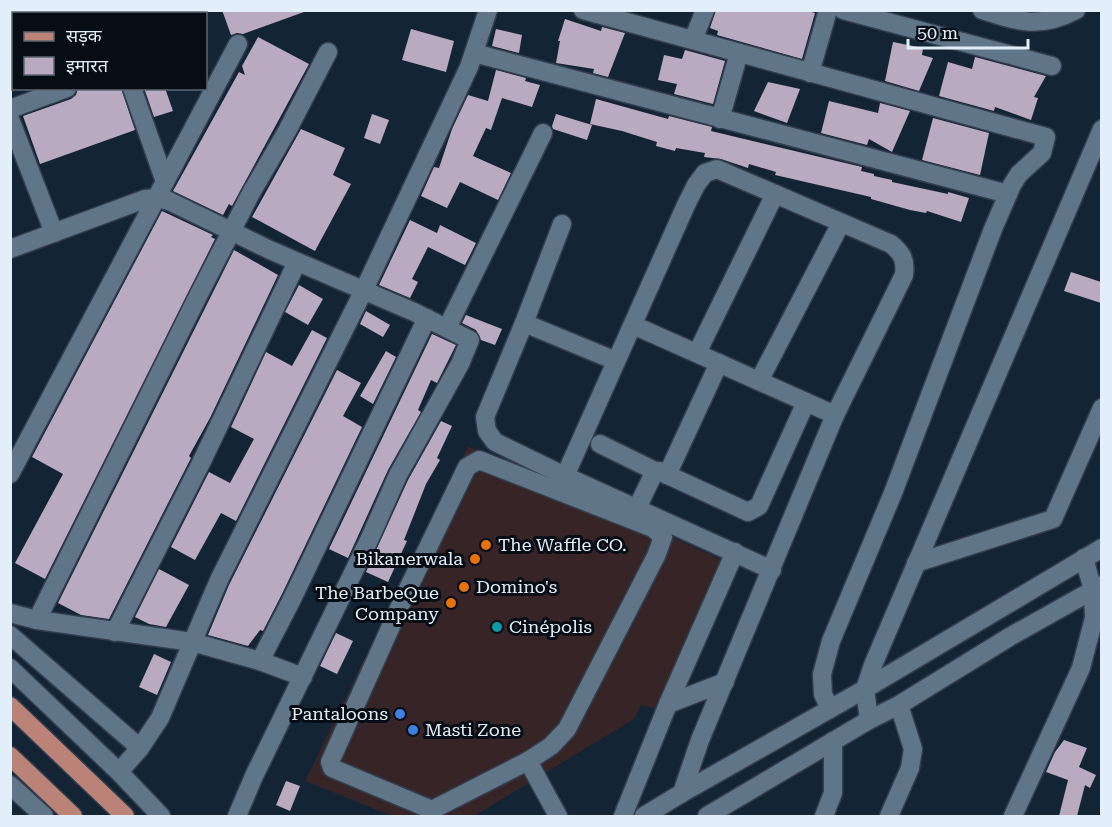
<svg xmlns="http://www.w3.org/2000/svg" width="1112" height="827" font-family="'Roboto Serif','Noto Sans Devanagari',serif">
	<rect width="100%" height="100%" fill="#132435"/>
	<path fill="#372427" d="M468,446L725,561L657,709L641,705L634,719L474,816H392L305,781Z"/>
	<g fill="#b9a9c1">
		<path d="M222,10H304V12L243,34L237,33L231,35Z"/>
		<path d="M716,10H804L815,13L802,59L717,35L718,31L710,28Z"/>
		<path d="M565,19L601,31L602,27L625,33L608,77L593,73L594,69L556,63L560,41H558Z"/>
		<path d="M411,29L454,41L446,72L402,60Z"/>
		<path d="M496,29L522,35L519,53L492,46Z"/>
		<path d="M258,37L309,64L232,206L229,204L223,215L173,191L239,72L245,75L242,66Z"/>
		<path d="M893,42L923,48L922,55L933,58L919,91L885,81Z"/>
		<path d="M685,50L725,61L713,104L674,94L677,84L658,80L664,55L682,59Z"/>
		<path d="M975,57L1046,76L1034,97L1038,98L1031,120L995,107L994,111L939,96L948,62L972,69Z"/>
		<path d="M496,70L526,78L525,81L540,85L532,107L502,98L491,130L486,128L473,156L511,173L498,200L460,182L447,208L421,196L434,167L439,168L452,129L468,95L488,101Z"/>
		<path d="M768,82L800,89L787,123L754,111Z"/>
		<path d="M78,88H121L135,130L40,164L23,116L71,99L76,95Z"/>
		<path d="M144,88H165L173,111L154,117Z"/>
		<path d="M596,99L668,119L669,116L712,127L711,131L862,167L861,171L874,174V176L892,180V182L948,194V192L969,198L961,222L927,211L926,213L910,210L871,199V197L775,175L776,172L749,164L748,168L721,159L704,157L705,153L676,148L675,151L656,146L657,142L622,131L590,124Z"/>
		<path d="M829,101L878,113L880,103L910,111L892,152L869,139L867,145L821,133Z"/>
		<path d="M372,114L389,120L380,144L364,138Z"/>
		<path d="M556,114L592,125L587,140L553,129L552,126Z"/>
		<path d="M933,118L989,133L980,175L922,160Z"/>
		<path d="M301,129L345,148L333,175L351,184L315,251L252,217Z"/>
		<path d="M162,211L213,235L211,237L215,239L45,579L15,563L63,474L32,457Z"/>
		<path d="M410,220L437,233L440,225L476,243L465,265L428,247L412,279L418,282L410,298L379,285Z"/>
		<path d="M234,250L278,275L210,418L189,456L191,458L109,619L81,615L58,603Z"/>
		<path d="M1071,272L1101,282V303L1064,291Z"/>
		<path d="M299,285L323,299L308,325L285,312Z"/>
		<path d="M366,311L390,325L383,337L360,324Z"/>
		<path d="M466,315L502,329L495,345L481,340L476,330L462,323Z"/>
		<path d="M312,330L327,338L236,521L221,513L195,560L171,547L209,472L230,483L254,439L231,427L266,352L292,366Z"/>
		<path d="M432,334L456,345L437,383L431,380L418,410L421,412L388,470L348,558L329,549Z"/>
		<path d="M386,351L396,357L373,404L360,396Z"/>
		<path d="M337,370L361,383L343,416L362,427L282,594L263,631L260,630L248,646L208,635L229,585Z"/>
		<path d="M441,421L452,426L437,458L440,460L426,484L404,540L407,541L388,582L366,572L408,480Z"/>
		<path d="M159,569L189,585L166,627L149,624L135,617Z"/>
		<path d="M336,633L353,641L337,674L320,666Z"/>
		<path d="M154,654L171,662L157,695L139,687Z"/>
		<path d="M1064,740L1087,748L1079,767L1096,775L1090,788L1085,785L1077,816H1059L1068,780L1046,772L1055,752Z"/>
		<path d="M286,781L300,786L290,811L276,805Z"/>
	</g>
	<g fill="none" stroke-linecap="round" stroke-linejoin="round">
		<g stroke="#323e4d" stroke-width="21">
			<g id="minor">
				<path d="M101,10L103,14"/>
				<path d="M583,10L1046,137L1042,153L1019,174L1012,185L993,229L893,493L831,641L822,674L823,694L830,709"/>
				<path d="M843,10L1052,66"/>
				<path d="M982,10C1019,22 1040,29 1076,10"/>
				<path d="M126,14L132,10"/>
				<path d="M693,40L705,10"/>
				<path d="M474,53L1008,194"/>
				<path d="M810,73L828,10"/>
				<path d="M132,88L165,182"/>
				<path d="M10,109L67,88"/>
				<path d="M10,119L54,233"/>
				<path d="M720,119L739,53"/>
				<path d="M562,224L524,323L485,417L487,431L495,442L565,476L772,570"/>
				<path d="M10,249L145,199L157,198L169,201L270,250L414,312L470,340L460,364L398,475L370,538L254,776L237,816"/>
				<path d="M524,323L616,361"/>
				<path d="M633,325L835,415"/>
				<path d="M447,328L543,133"/>
				<path d="M697,353L775,194"/>
				<path d="M759,381L841,223"/>
				<path d="M600,444L657,472"/>
				<path d="M479,460L653,528L663,537L656,556L567,729L551,746L528,761L432,810L332,768L330,762L405,595L467,467Z"/>
				<path d="M10,474L238,44"/>
				<path d="M667,475L719,363"/>
				<path d="M565,476L686,205L696,185L705,173L717,169L891,244C902,253 906,260 904,275L835,415L700,740L682,793"/>
				<path d="M637,508L654,473L659,471L748,512L759,506L806,402"/>
				<path d="M916,563L1053,519L1102,408"/>
				<path d="M10,613L37,620L198,296L251,193L287,131L328,52"/>
				<path d="M37,620L192,642L260,661L303,677"/>
				<path d="M115,632L201,463L297,262"/>
				<path d="M10,635L140,748"/>
				<path d="M260,661L292,599L427,318"/>
				<path d="M10,668L119,772L161,816"/>
				<path d="M668,704L725,682"/>
				<path d="M869,720L865,689L873,665L1102,129"/>
				<path d="M528,761L558,816"/>
				<path d="M119,772L140,748L160,718L219,580L364,290L469,67L488,10"/>
				<path d="M10,785L44,816"/>
				<path d="M623,816L668,704L735,552"/>
				<path d="M644,816L682,793L865,689L1102,548"/>
				<path d="M707,816L869,720L899,705L1011,636L1102,585"/>
				<path d="M824,816L833,793V741"/>
				<path d="M889,816L910,768L913,749L899,705"/>
				<path d="M1013,816L1081,668L1094,618L1093,590L1084,558"/>
			</g>
		</g>
		<g stroke="#323e4d" stroke-width="21">
			<g id="major">
				<path d="M10,706L125,816"/>
				<path d="M10,756L73,816"/>
			</g>
		</g>
		<use href="#minor" stroke="#607588" stroke-width="18"/>
		<use href="#major" stroke="#bb8378" stroke-width="18"/>
	</g>
	<g fill="#e8710a" stroke="#060d14" stroke-width="2">
		<circle cx="486" cy="545" r="6"/>
		<circle cx="475" cy="559" r="6"/>
		<circle cx="464" cy="587" r="6"/>
		<circle cx="451" cy="603" r="6"/>
	</g>
	<circle fill="#0f9aa8" stroke="#060d14" stroke-width="2" cx="497" cy="627" r="6"/>
	<g fill="#3f7fe0" stroke="#060d14" stroke-width="2">
		<circle cx="400" cy="714" r="6"/>
		<circle cx="413" cy="730" r="6"/>
	</g>
	<g text-anchor="middle" stroke-width="6" stroke-linejoin="round" paint-order="stroke">
		<g font-size="18" fill="#e2eef9" stroke="#060d14" text-anchor="start">
			<text x="498" y="551">The Waffle CO.</text>
			<text x="463" y="565" text-anchor="end">Bikanerwala</text>
			<text x="476" y="593">Domino's</text>
			<text x="439" y="599" text-anchor="end">The BarbeQue<tspan x="439" dy="21">Company</tspan></text>
			<text x="509" y="633">Cinépolis</text>
			<text x="388" y="720" text-anchor="end">Pantaloons</text>
			<text x="425" y="736">Masti Zone</text>
		</g>
	</g>
	<rect width="1112" height="827" fill="none" stroke="#e2eef9" stroke-width="24"/>
	<rect x="12" y="12" width="195" height="78" fill="#060d14" stroke="#5e6770" stroke-width="1.5"/>
	<rect x="24" y="32" width="30" height="9" fill="#bb8378" stroke="#5e6770" stroke-width="1.5"/>
	<text x="66" y="42" font-size="18" fill="#e2eef9">सड़क</text>
	<rect x="24" y="57" width="30" height="18" fill="#b9a9c1" stroke="#5e6770" stroke-width="1.5"/>
	<text x="66" y="72" font-size="18" fill="#e2eef9">इमारत</text>
	<path d="M908 39v9h120v-9" fill="none" stroke="#e2eef9" stroke-width="3"/>
	<text x="917" y="39" font-size="18" fill="#e2eef9" stroke="#060d14" stroke-width="4.5" paint-order="stroke">50 m</text>
</svg>
